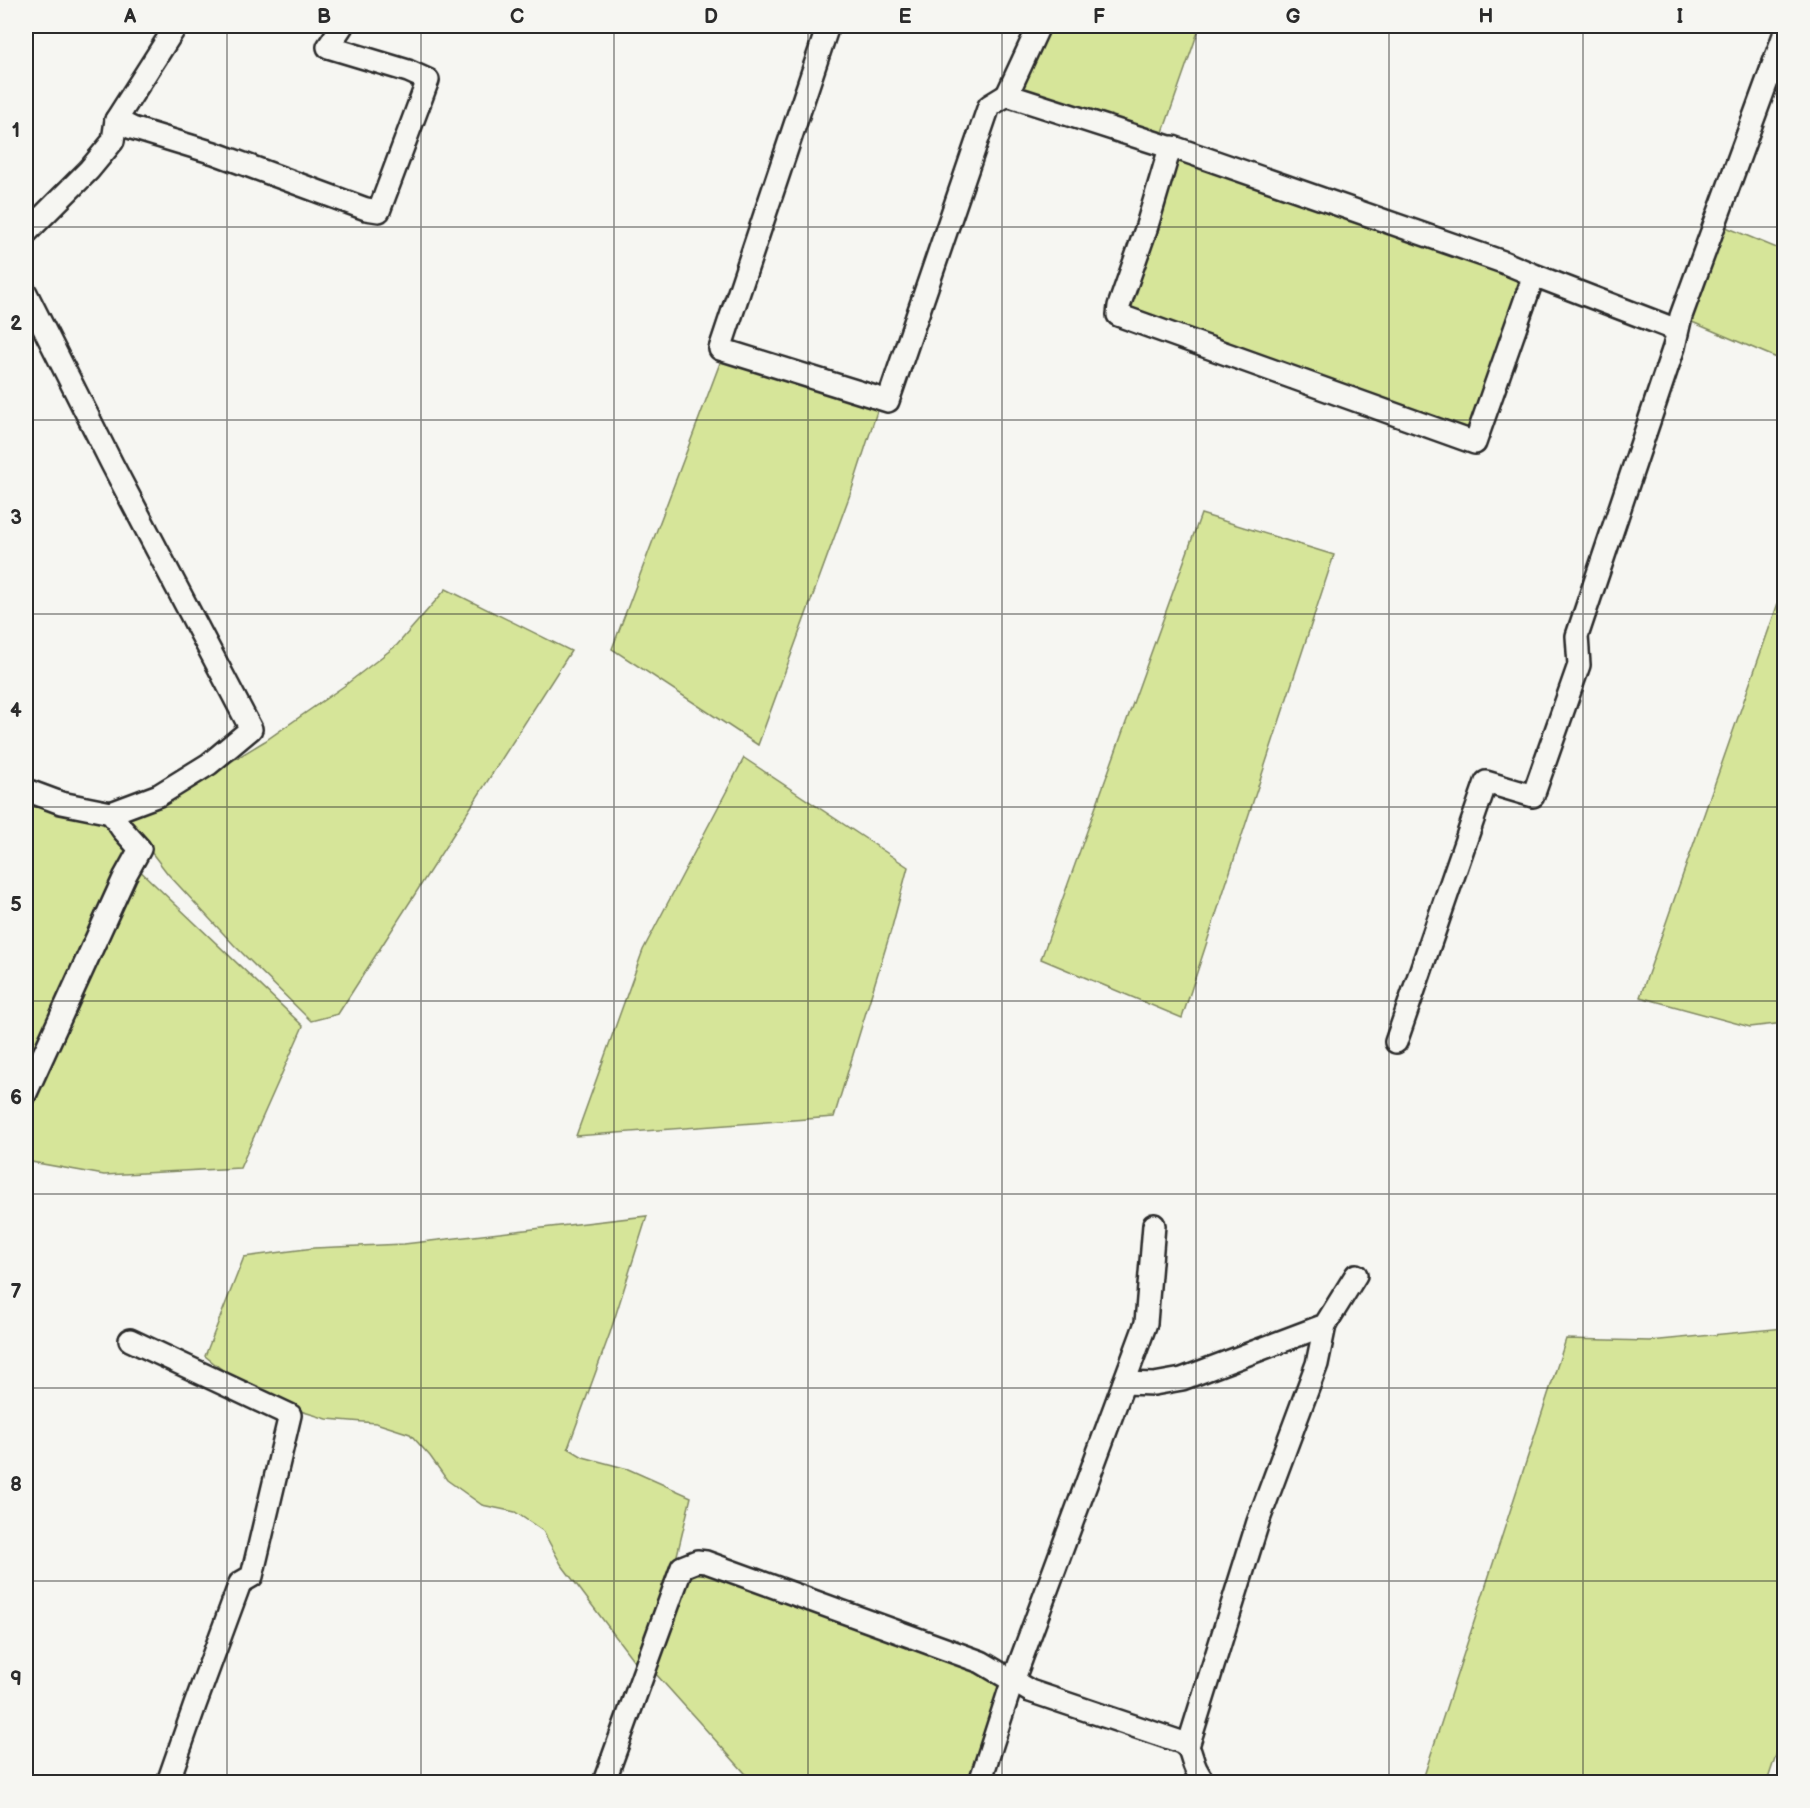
<svg xmlns="http://www.w3.org/2000/svg" width="1810" height="1808" font-family="'Balsamiq Sans',sans-serif">
	<rect width="100%" height="100%" fill="#f6f6f2"/>
	<filter id="ink" filterUnits="userSpaceOnUse"><feTurbulence type="fractalNoise" baseFrequency=".0167" numOctaves="2"/><feDisplacementMap in="SourceGraphic" scale="12" xChannelSelector="R" yChannelSelector="G"/><feConvolveMatrix kernelMatrix="1 2 1 2 8 2 1 2 1" color-interpolation-filters="sRGB"/></filter>
	<g filter="url(#ink)">
		<g fill="#d6e599" stroke="#808862" stroke-width="1.5">
			<path d="M1046,26H1200L1162,135L1019,90Z"/>
			<path d="M1178,154L1529,275L1473,436L1124,312Z"/>
			<path d="M1721,225L1784,251V361L1685,319Z"/>
			<path d="M723,355L879,405L852,489L758,745L612,649Z"/>
			<path d="M1201,514L1334,555L1182,1018L1041,959Z"/>
			<path d="M1784,586V1023L1750,1027L1640,997Z"/>
			<path d="M446,589L571,651L338,1014L311,1021L234,945L168,874L125,818L206,777L265,741L344,686L397,645Z"/>
			<path d="M744,758L908,867L892,927L834,1117L576,1136L643,950Z"/>
			<path d="M30,805L92,815L134,849L26,1088V814Z"/>
			<path d="M134,865L303,1026L240,1168L104,1175L26,1161V1098Z"/>
			<path d="M647,1216L610,1333L568,1448L583,1457L628,1469L691,1497L672,1576L637,1665L561,1564L543,1531L515,1512L482,1505L447,1480L430,1456L410,1434L376,1423L327,1419L287,1407L244,1387L205,1356L244,1257L314,1248L404,1244Z"/>
			<path d="M1784,1328V1731L1767,1782H1422L1566,1339L1650,1341Z"/>
			<path d="M703,1570L1006,1682L972,1782H753L655,1673L687,1573Z"/>
		</g>
		<g fill="none" stroke-linecap="round" stroke-linejoin="round">
			<g stroke="#2b2b2b" stroke-width="26">
				<g id="street">
					<path d="M828,26L720,349L888,401L989,106L1007,95"/>
					<path d="M1039,26L1007,95L1172,148"/>
					<path d="M116,120L132,128L214,153L366,209L379,211L428,80L408,71L328,47L342,26"/>
					<path d="M26,233L89,170L113,141L116,120L176,26"/>
					<path d="M1534,275L1503,262L1173,147L1167,158L1146,229L1119,306L1118,315L1475,443L1534,275L1669,327H1678"/>
					<path d="M26,293L112,464L251,729L209,764L159,795L111,813L122,829L140,849L125,876L26,1093"/>
					<path d="M26,790L61,803L111,813"/>
					<path d="M1396,1042L1486,782L1533,796L1579,665L1577,636L1674,347L1681,316L1784,35"/>
					<path d="M130,1340L290,1415L252,1576L240,1583L195,1705L168,1782"/>
					<path d="M1124,1383L1154,1384L1182,1379L1325,1325L1356,1275"/>
					<path d="M1188,1746L1258,1522L1317,1364L1325,1325"/>
					<path d="M604,1782L682,1567L697,1561L706,1562L981,1662L1030,1691L1181,1742C1193,1749 1190,1757 1196,1769C1198,1773 1201,1778 1204,1782"/>
					<path d="M980,1782L1009,1692L1146,1323L1154,1225"/>
				</g>
			</g>
			<use href="#street" stroke="#f6f6f2" stroke-width="21"/>
		</g>
	</g>
	<path fill="none" stroke="#2b2b2b" stroke-width="1.5" stroke-opacity="0.55" d="M227,26V1782M421,26V1782M614,26V1782M808,26V1782M1002,26V1782M1196,26V1782M1389,26V1782M1583,26V1782M26,227H1784M26,420H1784M26,614H1784M26,807H1784M26,1001H1784M26,1194H1784M26,1388H1784M26,1581H1784"/>
	<rect width="1810" height="1808" fill="none" stroke="#f6f6f2" stroke-width="66"/>
	<rect x="33" y="33" width="1744" height="1742" fill="none" stroke="#2b2b2b" stroke-width="2"/>
	<g font-size="20" text-anchor="middle" font-weight="bold" fill="#2b2b2b">
		<text x="130" y="23">A</text>
		<text x="324" y="23">B</text>
		<text x="517" y="23">C</text>
		<text x="711" y="23">D</text>
		<text x="905" y="23">E</text>
		<text x="1099" y="23">F</text>
		<text x="1293" y="23">G</text>
		<text x="1486" y="23">H</text>
		<text x="1680" y="23">I</text>
		<text x="16" y="137">1</text>
		<text x="16" y="330">2</text>
		<text x="16" y="524">3</text>
		<text x="16" y="717">4</text>
		<text x="16" y="911">5</text>
		<text x="16" y="1104">6</text>
		<text x="16" y="1298">7</text>
		<text x="16" y="1491">8</text>
		<text x="16" y="1685">9</text>
	</g>
</svg>
